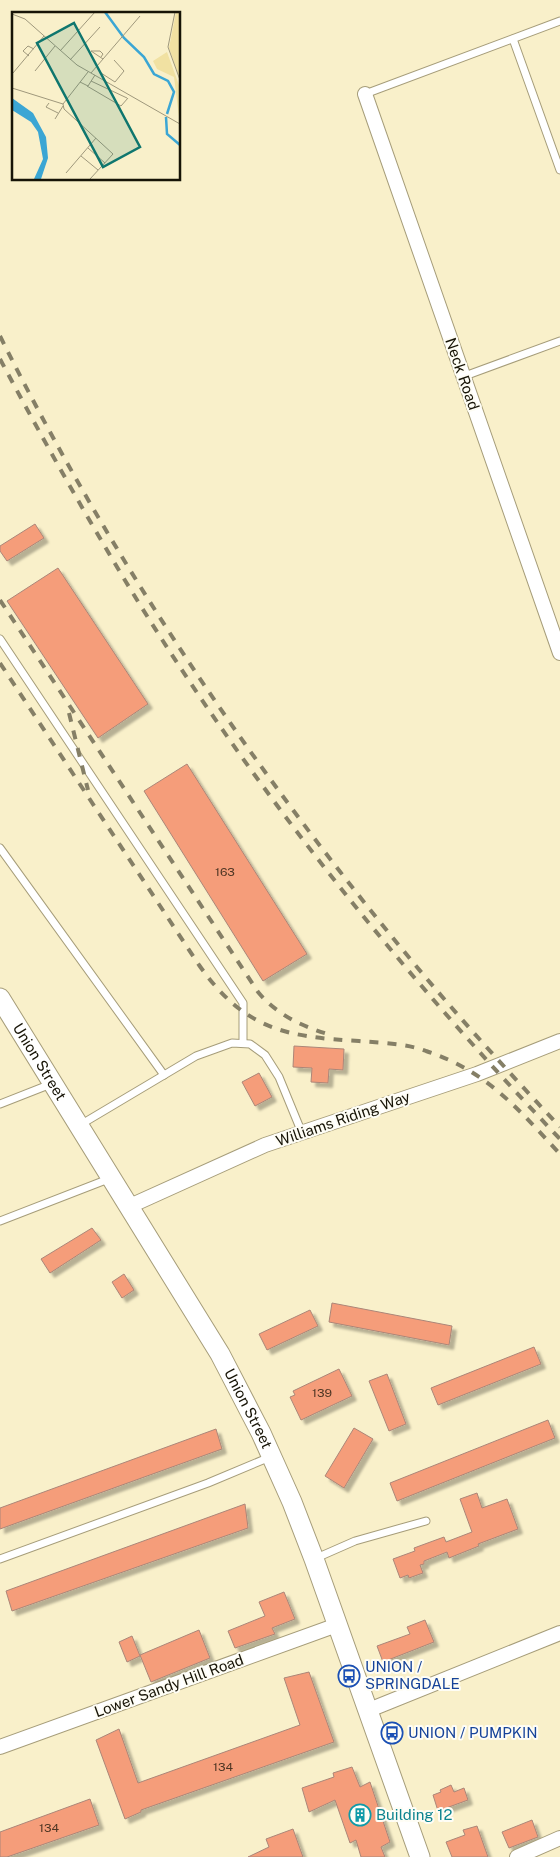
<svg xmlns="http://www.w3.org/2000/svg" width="560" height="1857" font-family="'Public Sans',sans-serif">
	<defs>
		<filter id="shadow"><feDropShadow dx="4.5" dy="4.5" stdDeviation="1" flood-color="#0004"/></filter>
	</defs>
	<rect width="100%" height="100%" fill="#f9f0ca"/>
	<g fill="#f59d7a" stroke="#ab8678" filter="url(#shadow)">
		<path d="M35,524L44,538L7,561L0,551V546Z"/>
		<path d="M58,568L148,704L98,738L7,601Z"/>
		<path d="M187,764L307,954L263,981L144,791Z"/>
		<path d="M294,1046L344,1049L343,1070L329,1069L328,1083L311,1082L312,1068L293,1067Z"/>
		<path d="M259,1073L272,1097L255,1106L242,1082Z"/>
		<path d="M92,1228L101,1240L50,1273L41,1259Z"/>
		<path d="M124,1274L134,1290L122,1298L112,1282Z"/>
		<path d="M332,1303L452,1326L449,1345L329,1322Z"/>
		<path d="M310,1310L318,1326L267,1350L259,1334Z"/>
		<path d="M534,1347L541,1364L438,1405L431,1388Z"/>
		<path d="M339,1369L352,1396L301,1420L290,1397L295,1395L293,1391Z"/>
		<path d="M387,1374L406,1424L389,1431L369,1381Z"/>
		<path d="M548,1420L555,1438L397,1501L390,1483Z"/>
		<path d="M354,1428L373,1439L344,1488L325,1476Z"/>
		<path d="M216,1429L222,1449L0,1529V1508Z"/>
		<path d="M477,1493L482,1508L507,1499L518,1529L478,1544L479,1546L449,1558L447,1552L424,1561V1564L420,1565L423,1573L409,1578L408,1575L400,1578L393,1559L415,1551L414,1548L444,1537L446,1542L472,1532L460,1499Z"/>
		<path d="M245,1504L248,1528L12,1611L6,1591Z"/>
		<path d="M284,1592L295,1619L272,1628L275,1634L235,1648L228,1631L265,1616L259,1602Z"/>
		<path d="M425,1620L434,1642L383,1662L377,1646L410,1634L407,1627Z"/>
		<path d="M199,1630L210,1658L151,1682L140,1655Z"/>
		<path d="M132,1636L140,1656L127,1662L119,1642Z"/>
		<path d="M309,1672L334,1742L141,1810V1812L125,1819L96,1740L119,1729L138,1783L300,1725L284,1678Z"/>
		<path d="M352,1767L360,1787L370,1782L390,1842L381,1847L385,1857H361L356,1840L350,1843L335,1800L309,1812L302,1788L334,1777L333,1773Z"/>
		<path d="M451,1785L454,1792L464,1788L468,1800L438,1811L433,1795L441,1792L440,1790Z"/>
		<path d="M90,1799L99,1825L7,1857H0V1832Z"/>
		<path d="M532,1820L538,1837L509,1848L502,1832Z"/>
		<path d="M477,1826L488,1857H452L446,1842L465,1835L463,1830Z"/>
		<path d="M293,1829L303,1857H248L269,1847L266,1839Z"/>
	</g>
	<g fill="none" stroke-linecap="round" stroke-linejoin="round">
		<g stroke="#a69d7a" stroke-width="9">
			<g id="service">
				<path d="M513,39L560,170"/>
				<path d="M365,94L560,21"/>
				<path d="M462,377L560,341"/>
				<path d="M0,639L243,1003V1043"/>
				<path d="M0,848L164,1075"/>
				<path d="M0,1104L51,1084"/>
				<path d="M80,1125L196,1056L232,1043L250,1044L265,1055L279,1077L302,1133"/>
				<path d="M0,1221L111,1178"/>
				<path d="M0,1559L208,1483L270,1457"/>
				<path d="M314,1559L355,1541L426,1521"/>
			</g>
		</g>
		<g stroke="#a69d7a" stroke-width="16">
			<g id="minor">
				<path d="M365,94L560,653"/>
				<path d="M130,1206L265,1145L477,1074L560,1041"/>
				<path d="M369,1710L560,1633"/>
				<path d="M0,1747L337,1625"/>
				<path d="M517,1857L560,1838"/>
			</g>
		</g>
		<g stroke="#a69d7a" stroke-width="21">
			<g id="secondary">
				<path id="s1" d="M0,998L220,1354L261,1433L292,1502L314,1559L420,1857"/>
			</g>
		</g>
		<use href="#service" stroke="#fff" stroke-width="7"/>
		<use href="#minor" stroke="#fff" stroke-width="14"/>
		<use href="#secondary" stroke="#fff" stroke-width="19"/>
		<g stroke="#857f66" stroke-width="4" stroke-dasharray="9 9" stroke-linecap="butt">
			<path d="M0,336C106,549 238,748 389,933C443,1000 501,1064 560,1127"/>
			<path d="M0,359C40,434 82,509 126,582C249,784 398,969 560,1139"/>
			<path d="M0,600L258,992C277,1015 303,1027 331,1035"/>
			<path d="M0,663L199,965C244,1029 285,1037 359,1041C381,1043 405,1043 426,1051C487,1071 518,1109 560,1154"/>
			<path d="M69,713L88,790"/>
		</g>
	</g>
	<defs>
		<g id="bus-ring" transform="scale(1.125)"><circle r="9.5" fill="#fefdf5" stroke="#1a4fb4" stroke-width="1.5"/><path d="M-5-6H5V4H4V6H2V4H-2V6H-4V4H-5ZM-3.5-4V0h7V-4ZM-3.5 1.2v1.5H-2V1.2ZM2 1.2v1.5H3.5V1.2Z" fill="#1a4fb4"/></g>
		<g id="building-ring" transform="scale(1.125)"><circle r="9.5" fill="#fefdf5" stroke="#0f9aa8" stroke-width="1.5"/><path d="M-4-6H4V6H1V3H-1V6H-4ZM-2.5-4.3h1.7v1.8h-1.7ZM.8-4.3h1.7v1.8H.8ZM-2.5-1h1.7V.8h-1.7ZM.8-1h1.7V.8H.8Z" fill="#0f9aa8"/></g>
	</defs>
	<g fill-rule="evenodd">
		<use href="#bus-ring" x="349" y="1676"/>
		<use href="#bus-ring" x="392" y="1733"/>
		<use href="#building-ring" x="360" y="1815"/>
	</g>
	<g text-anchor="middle" stroke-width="4" stroke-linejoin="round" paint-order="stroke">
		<g font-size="12" fill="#4e3624">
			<text x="225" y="876">163</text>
			<text x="322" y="1397">139</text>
			<text x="223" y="1771">134</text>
			<text x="49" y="1832">134</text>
		</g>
		<g font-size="15" fill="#171407" stroke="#fefdf5">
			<text transform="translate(462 374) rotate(71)" y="5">Neck Road</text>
			<text dy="5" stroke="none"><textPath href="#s1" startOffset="75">Union Street</textPath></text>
			<text transform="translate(343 1119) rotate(-19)" y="5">Williams Riding Way</text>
			<text dy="5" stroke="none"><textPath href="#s1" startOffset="480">Union Street</textPath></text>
			<text transform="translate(169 1686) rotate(-20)" y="5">Lower Sandy Hill Road</text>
		</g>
		<g font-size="15" fill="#164399" stroke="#fefdf5" text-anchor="start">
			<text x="365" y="1672">UNION /<tspan x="365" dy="17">SPRINGDALE</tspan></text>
			<text x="408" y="1738">UNION / PUMPKIN</text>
		</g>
		<g font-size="15" fill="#0d838f" stroke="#fefdf5" text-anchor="start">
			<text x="376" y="1820">Building 12</text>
		</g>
	</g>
	<g transform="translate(12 12)">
		<rect width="168" height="168" fill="#f9f0ca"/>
		<path d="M164,0H168L167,65L157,36ZM155,40L167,73V105L162,65L145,57L141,49Z" fill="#f1e1a2"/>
		<path d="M0,86L21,101L34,125L36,146L29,167H22L31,147L26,120L19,110L0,98Z" fill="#3ba6d4"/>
		<path fill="none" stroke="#3ba6d4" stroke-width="2.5" d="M93,0L112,26L132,45L142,62L156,69L162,80L155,102M154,105L155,122L168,133"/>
		<path fill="none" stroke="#9f987c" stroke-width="1" d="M163,0L156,35L168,68M0,2L13,7L65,53L168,112M48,39L83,0M17,44L11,39L16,34L22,37M89,45L91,42L88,39H79L91,47M58,48L88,15M102,48L112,59L103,70M23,59L43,34M1,61L32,24M79,61L128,4M89,61L103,70M79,69L115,86M68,70L76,74L83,63M75,74L109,94L116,86M0,76L51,92M37,91L34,95L46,101M51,92L52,97L101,142L78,167M51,92L76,60M43,107L51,94M76,136L93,151M69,144L86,158M54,161L84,126"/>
		<path fill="#0f766e" fill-opacity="0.15" stroke="#0f766e" stroke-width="2.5" d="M62,11L128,135L91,155L25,31Z"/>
		<rect width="168" height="168" fill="none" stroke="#171407" stroke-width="2.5"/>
	</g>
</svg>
